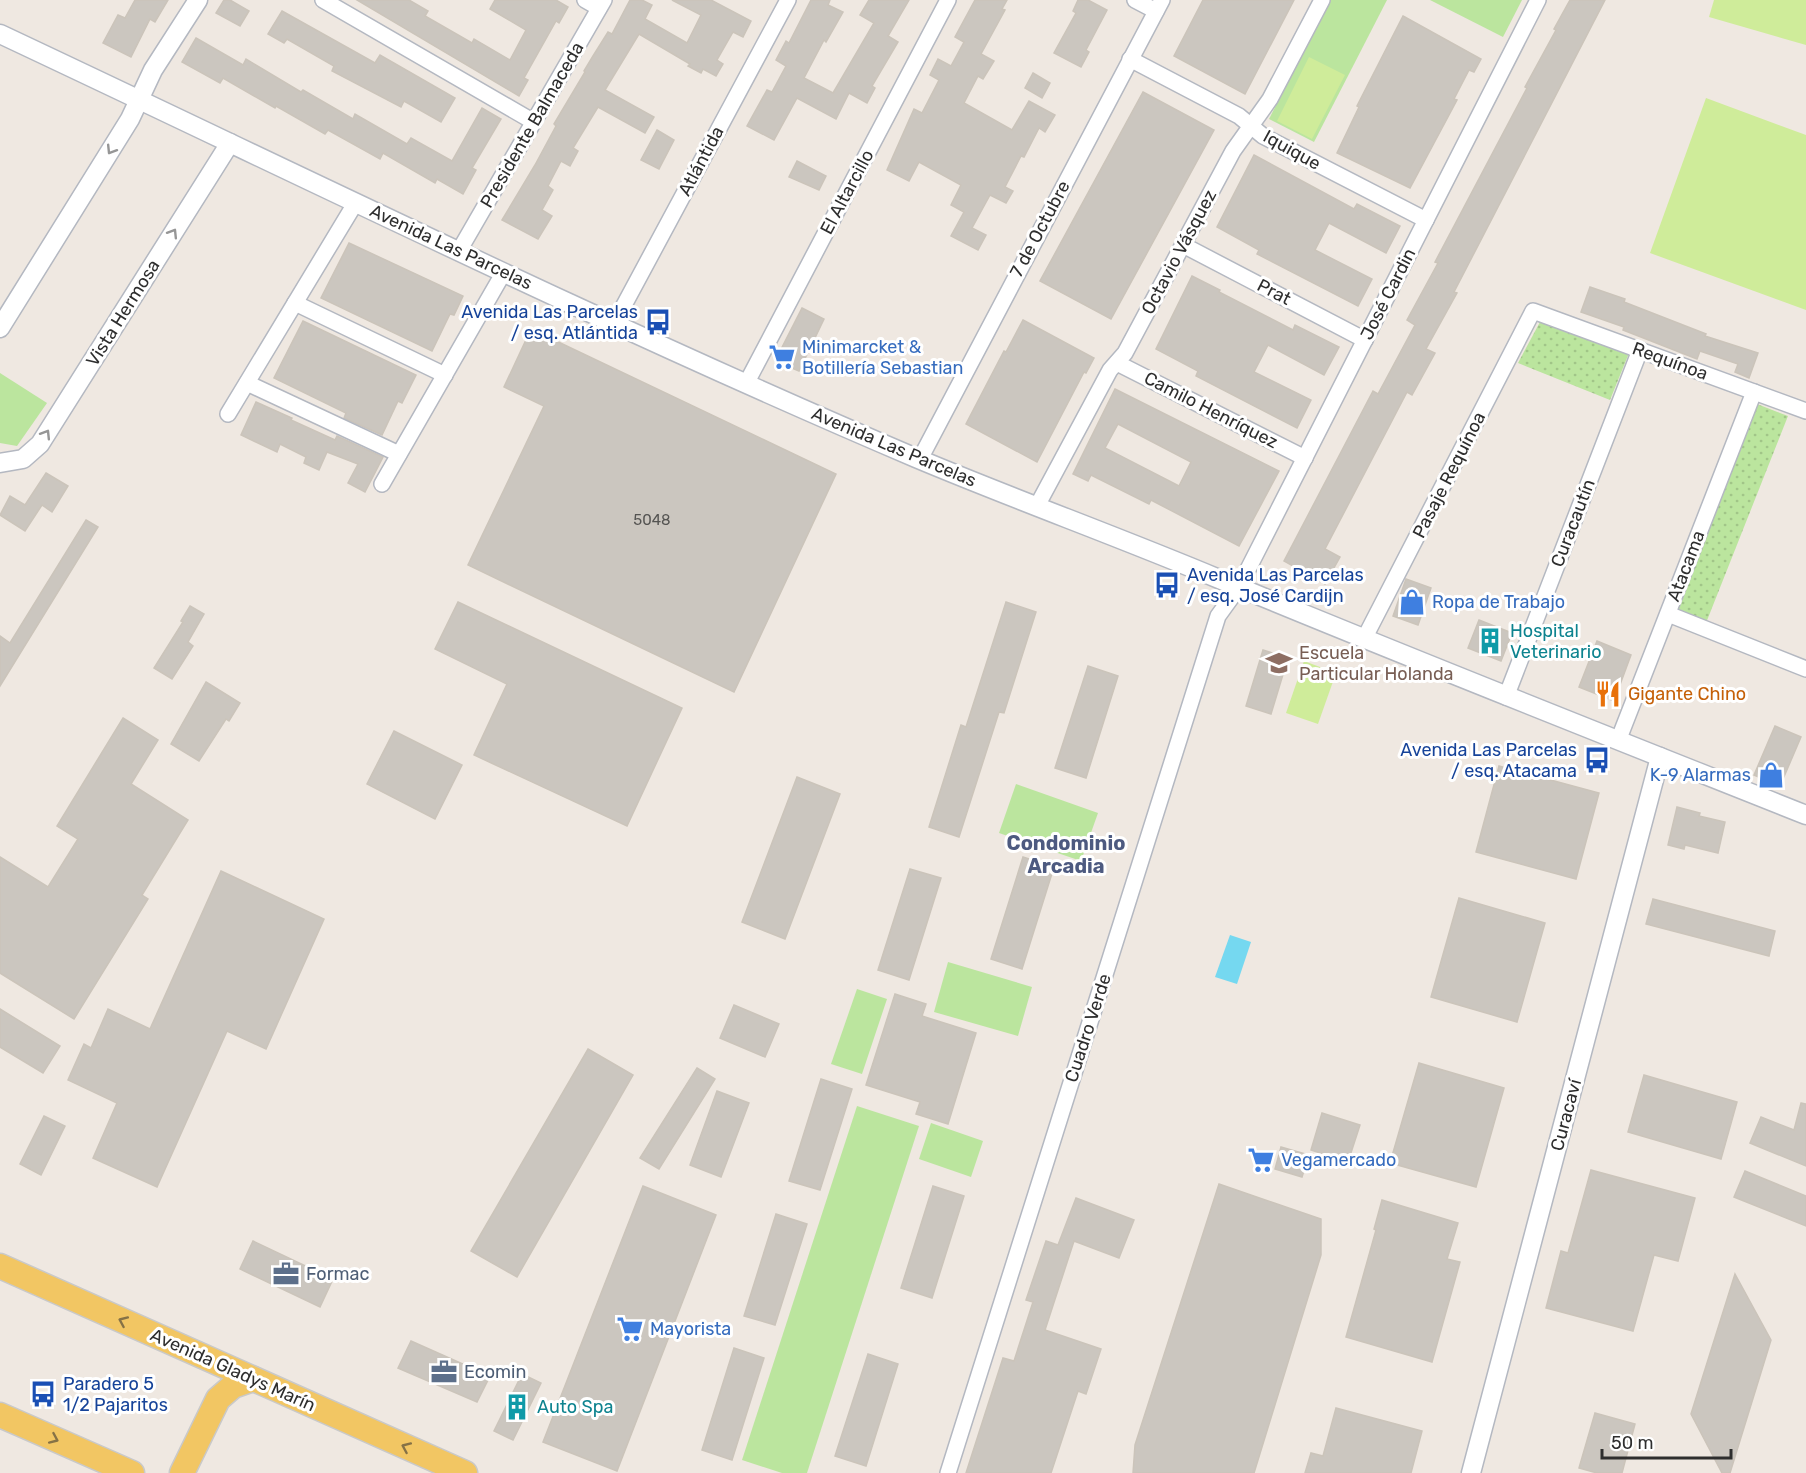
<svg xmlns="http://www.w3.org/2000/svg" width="1806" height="1473" font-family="Rubik,sans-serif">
	<defs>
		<pattern id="park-dots" width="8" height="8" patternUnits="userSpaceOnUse" patternTransform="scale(1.5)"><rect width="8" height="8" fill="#bbe59e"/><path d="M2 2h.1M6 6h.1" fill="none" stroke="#a1c588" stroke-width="1.8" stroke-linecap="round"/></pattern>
	</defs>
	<rect width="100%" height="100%" fill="#efe8e1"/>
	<g fill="#bbe59e">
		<path d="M1330,0H1387L1314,142L1269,119Z"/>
		<path d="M1430,0H1522L1503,37Z"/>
		<path d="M0,373L47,403L17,446L0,443Z"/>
		<path d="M1016,784L1098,813L1081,861L999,833Z"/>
		<path d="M948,962L1032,987L1018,1036L934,1012Z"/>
		<path d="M857,989L887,999L862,1074L831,1064Z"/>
		<path d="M857,1106L919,1126L807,1473H782L742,1460Z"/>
		<path d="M931,1123L983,1141L971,1177L919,1159Z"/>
	</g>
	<g fill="url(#park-dots)">
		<path d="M1540,322L1629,353L1610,400L1518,363Z"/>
		<path d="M1757,404L1788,416L1706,623L1675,611Z"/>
	</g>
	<g fill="#cfec9a">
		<path d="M1714,0H1806V45L1709,17Z"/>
		<path d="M1309,57L1345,75L1312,139L1277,121Z"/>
		<path d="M1706,98L1806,135V310L1650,253Z"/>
		<path d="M1304,661L1336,673L1318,724L1286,713Z"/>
	</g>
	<path fill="#75d8f0" d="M1230,935L1251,942L1237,984L1215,977Z"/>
	<g fill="#cbc6bf" stroke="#cbc4ba" stroke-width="1.5" fill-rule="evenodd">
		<path d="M135,0H168L155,22L150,19L131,57L103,43L118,15L125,18Z"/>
		<path d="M224,0H230L249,11L240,26L216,13Z"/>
		<path d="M357,0H409L428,11L425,16L472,43L474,39L510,60L526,30L490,9L495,0H556L568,7L559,23L556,21L524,78L528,80L519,96Z"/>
		<path d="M630,0H642L652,5L645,19L687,43L701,15L672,0H711L751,21L743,37L733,32L717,60L723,64L716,76L703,69L701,73L688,66L690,64L639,34L605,90L654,117L645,133L598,107L573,148L578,151L570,166L561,161L548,186L553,190L542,210L552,216L538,239L502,220L535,165L556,126L554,124L585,72L584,71L593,56L608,32L612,34Z"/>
		<path d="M811,0H830L828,5L843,12L826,42L824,40L804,78L833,93L874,23L860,15L869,0H909L888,36L898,42L872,86L875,88L867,103L849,93L836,119L797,98L774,140L747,126L767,90L772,92L786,66L776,60L786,41L789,43Z"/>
		<path d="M975,0H1007L1002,9L1005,10L981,54L994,61L983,79L978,76L964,103L1012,130L1029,101L1055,115L1045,132L1039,128L1024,157L1021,156L1005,187L1013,191L1006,203L990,195L972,228L986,235L978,250L951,236L964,212L951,205L961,185L919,162L909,181L887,170L914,109L922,113L939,80L930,75L938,59L951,66L964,42L955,37Z"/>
		<path d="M1078,0H1088L1107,10L1086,50L1089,52L1081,67L1054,53L1076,13L1073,11Z"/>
		<path d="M1203,0H1294L1245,94L1174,56Z"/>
		<path d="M1570,0H1605L1454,292L1457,293L1426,349L1435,353L1412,395L1407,392L1325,549L1340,557L1325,584L1284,561L1373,391L1378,394L1415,325L1407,320L1438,263L1435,262L1527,88L1525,87L1556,30L1554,29Z"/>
		<path d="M282,11L375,63L380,55L455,98L441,122L404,101L401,107L332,71L334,66L287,39L284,43L268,34Z"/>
		<path d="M1403,16L1481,59L1474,72L1469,70L1454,99L1457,100L1410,188L1337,153L1359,107L1357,106Z"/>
		<path d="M196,38L243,65L246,59L301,92L303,90L353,119L355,114L407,144L411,138L452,161L482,108L501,119L472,168L476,170L463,194L437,179L435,183L383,153L380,159L328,130L325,134L276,106L275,108L223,78L220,83L182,62Z"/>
		<path d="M1033,73L1050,83L1042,98L1025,88Z"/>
		<path d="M1143,92L1214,130L1111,319L1040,281Z"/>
		<path d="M657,130L674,140L659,169L641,160Z"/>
		<path d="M1254,155L1354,209L1357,204L1400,226L1386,253L1329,223L1315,250L1372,279L1358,306L1257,254L1259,250L1217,227Z"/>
		<path d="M797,161L826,176L819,190L789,177Z"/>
		<path d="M349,243L463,296L454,315L450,314L432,351L321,298Z"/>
		<path d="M1192,276L1220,290L1219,292L1293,330L1295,325L1339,347L1324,375L1268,345L1254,372L1311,400L1297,428L1196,376L1198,371L1156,349Z"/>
		<path d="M1590,287L1625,299L1624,302L1706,334L1705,336L1758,353L1749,378L1735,372L1738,364L1700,351L1697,359L1623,330L1624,327L1581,312Z"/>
		<path d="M802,308L824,319L799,371L775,361Z"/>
		<path d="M1023,320L1094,358L1086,373L1084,372L1037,462L966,424L1004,351L1006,352Z"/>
		<path d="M303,321L416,375L402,403L398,401L382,435L344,418L346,413L274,378Z"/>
		<path d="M531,329L836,474L734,692L468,565L544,406L504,387Z"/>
		<path d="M1115,389L1279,471L1239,546L1151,500L1149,504L1091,475L1088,481L1073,474ZM1118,424L1191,462L1179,486L1105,448Z"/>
		<path d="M256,402L292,418L291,420L335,440L337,436L383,457L365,492L348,483L358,464L327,452L319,470L304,463L306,457L280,444L277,452L241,435Z"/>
		<path d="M46,473L68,486L52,512L42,505L25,531L0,515L10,496L25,505Z"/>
		<path d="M86,520L98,527L0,686V636L10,643Z"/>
		<path d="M1406,579L1431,588L1418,625L1393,616Z"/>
		<path d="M458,602L682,708L627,826L474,755L507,684L435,649Z"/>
		<path d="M1006,602L1036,612L1004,713L999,712L959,837L929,827L961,725L966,727Z"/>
		<path d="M190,606L204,614L188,642L193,646L172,679L154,668L183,622L181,621Z"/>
		<path d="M1479,620L1512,633L1501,661L1468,648Z"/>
		<path d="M1597,641L1631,655L1614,701L1579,687Z"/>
		<path d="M1263,650L1288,658L1271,714L1246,706Z"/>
		<path d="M1088,666L1118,676L1086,778L1055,768Z"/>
		<path d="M206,682L240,703L229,721L226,719L199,761L171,744Z"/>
		<path d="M123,718L158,740L131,784L188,820L142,895L148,899L74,1019L0,973V857L48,887L78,839L57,826Z"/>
		<path d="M1775,726L1801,737L1780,786L1754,775Z"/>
		<path d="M394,731L462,765L435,819L367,784Z"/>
		<path d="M1499,766L1599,793L1576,879L1476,852Z"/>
		<path d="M797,777L840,794L785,939L742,922Z"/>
		<path d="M1677,807L1700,813L1699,816L1725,822L1718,853L1685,845L1684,849L1668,845Z"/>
		<path d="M1023,857L1054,867L1022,969L991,959Z"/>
		<path d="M910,869L941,878L909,980L878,970Z"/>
		<path d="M221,871L324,919L266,1049L227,1031L157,1187L93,1158L117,1103L68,1080L84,1044L91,1048L108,1009L150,1029Z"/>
		<path d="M1459,898L1545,923L1517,1022L1431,997Z"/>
		<path d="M1653,899L1775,931L1769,956L1646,924Z"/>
		<path d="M895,994L926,1004L922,1016L976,1033L948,1124L916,1114L920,1102L866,1085Z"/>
		<path d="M734,1005L779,1024L765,1057L720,1038Z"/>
		<path d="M0,1009L60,1046L43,1073L0,1047Z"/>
		<path d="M588,1049L633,1075L517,1277L471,1251Z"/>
		<path d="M1419,1063L1504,1088L1476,1187L1390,1163Z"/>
		<path d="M697,1068L715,1079L659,1169L640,1158Z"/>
		<path d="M1644,1075L1737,1102L1721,1159L1628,1132Z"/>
		<path d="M821,1079L852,1089L820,1190L789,1181Z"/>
		<path d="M717,1091L749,1103L721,1177L690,1165Z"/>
		<path d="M1801,1103L1806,1104V1166L1750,1143L1761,1117L1794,1130Z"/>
		<path d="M1322,1113L1360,1125L1348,1162L1311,1150Z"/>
		<path d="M44,1116L65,1126L41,1175L20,1164Z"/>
		<path d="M1281,1147L1309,1155L1302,1177L1275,1169Z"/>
		<path d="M1591,1170L1695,1198L1678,1261L1654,1255L1633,1331L1546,1308L1561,1251L1568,1253Z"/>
		<path d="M1745,1171L1806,1196V1226L1734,1197Z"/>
		<path d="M1219,1184L1321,1219V1255L1254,1473H1133L1135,1445Z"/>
		<path d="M643,1186L716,1215L617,1471L543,1442Z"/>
		<path d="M933,1186L964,1196L932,1298L901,1288Z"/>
		<path d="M1076,1198L1134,1220L1119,1258L1074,1241L1045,1330L1101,1349L1086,1394L1078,1391L1051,1473H966L1003,1358L1014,1361L1033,1302L1026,1300L1046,1241L1058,1245Z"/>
		<path d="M1382,1200L1458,1223L1447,1259L1460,1262L1432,1362L1346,1337L1376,1230L1374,1229Z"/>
		<path d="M776,1214L807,1224L775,1325L744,1316Z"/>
		<path d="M253,1241L333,1279L320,1307L240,1269Z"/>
		<path d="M1735,1274L1771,1340L1730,1473H1722L1691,1414Z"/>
		<path d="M411,1341L490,1376L477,1402L398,1368Z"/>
		<path d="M734,1348L764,1358L732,1460L702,1450Z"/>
		<path d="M868,1354L898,1364L866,1466L835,1456Z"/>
		<path d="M522,1374L541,1383L513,1440L494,1431Z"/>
		<path d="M1336,1408L1422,1431L1411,1473H1305L1311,1453L1323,1456Z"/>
		<path d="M1595,1413L1635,1424L1622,1473H1597L1579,1468Z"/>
	</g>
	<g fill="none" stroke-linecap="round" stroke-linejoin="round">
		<g stroke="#b4b8c1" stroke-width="18">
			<g id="minor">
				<path d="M323,0L534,122"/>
				<path d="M585,0L599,8"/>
				<path d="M1135,0L1156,11"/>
				<path d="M1130,59L1239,116L1263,136L1426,220"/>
				<path d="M1183,245L1365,340"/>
				<path d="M459,251L604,0"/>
				<path d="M295,303L445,375"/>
				<path d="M615,322L788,0"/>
				<path d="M1117,363L1305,458"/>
				<path d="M247,383L399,454"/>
				<path d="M746,384L948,0"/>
				<path d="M228,414L356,202"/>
				<path d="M920,459L1162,0"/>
				<path d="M382,484L504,272"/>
				<path d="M1037,506L1110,370L1125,353L1233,151L1270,99L1322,0"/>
				<path d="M1668,614L1806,669"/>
				<path d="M1364,639L1533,311L1806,411"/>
				<path d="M1506,697L1640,350"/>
				<path d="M1618,741L1754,392"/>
				<path d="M948,1473L1218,616L1239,587L1538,0"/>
			</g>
		</g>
		<g stroke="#b4b8c1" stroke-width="21">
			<g id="tertiary">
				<path d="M0,34C304,177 606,326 916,458C1016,500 1119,537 1219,579C1414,660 1610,737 1806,815"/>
				<path d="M0,328L130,119L153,70L198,0"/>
				<path d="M0,463L23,459L40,444L230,143"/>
				<path d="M1471,1473L1660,757"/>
			</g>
		</g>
		<g stroke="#c9c9c9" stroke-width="27">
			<g id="primary">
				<path d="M0,1266L465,1473"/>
				<path d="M0,1415L132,1473"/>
				<path d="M182,1473L218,1399L233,1386L253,1379"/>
			</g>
		</g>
		<use href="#minor" stroke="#fff" stroke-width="15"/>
		<use href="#tertiary" stroke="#fff" stroke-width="18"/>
		<use href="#primary" stroke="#f2c663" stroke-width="24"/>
	</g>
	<defs><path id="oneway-chevron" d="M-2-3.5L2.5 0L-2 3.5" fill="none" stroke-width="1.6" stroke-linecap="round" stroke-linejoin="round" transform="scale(1.5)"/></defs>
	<g stroke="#969696">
		<use href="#oneway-chevron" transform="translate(111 150) rotate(122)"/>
		<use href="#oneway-chevron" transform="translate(173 233) rotate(-58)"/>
		<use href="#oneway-chevron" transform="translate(46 434) rotate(-58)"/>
	</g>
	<g stroke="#867246">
		<use href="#oneway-chevron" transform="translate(123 1321) rotate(-156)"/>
		<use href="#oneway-chevron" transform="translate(54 1439) rotate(24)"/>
		<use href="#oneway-chevron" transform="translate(406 1447) rotate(-156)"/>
	</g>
	<defs>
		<g id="bus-bare" transform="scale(2.07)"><path d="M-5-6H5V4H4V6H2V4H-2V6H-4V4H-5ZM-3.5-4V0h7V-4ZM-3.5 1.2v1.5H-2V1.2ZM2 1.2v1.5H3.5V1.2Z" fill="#1a4fb4" stroke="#fff" stroke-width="2.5" paint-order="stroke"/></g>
		<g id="supermarket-bare" transform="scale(2.07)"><path d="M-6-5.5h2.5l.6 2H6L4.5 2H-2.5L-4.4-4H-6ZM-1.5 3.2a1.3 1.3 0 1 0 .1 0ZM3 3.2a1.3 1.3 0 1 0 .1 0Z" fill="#3f7fe0" stroke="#fff" stroke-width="2.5" paint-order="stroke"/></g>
		<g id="shop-bare" transform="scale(2.07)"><path d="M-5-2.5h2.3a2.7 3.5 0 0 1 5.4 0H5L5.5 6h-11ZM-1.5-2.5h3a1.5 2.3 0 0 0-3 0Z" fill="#3f7fe0" stroke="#fff" stroke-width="2.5" paint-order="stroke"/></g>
		<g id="building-bare" transform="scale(2.07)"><path d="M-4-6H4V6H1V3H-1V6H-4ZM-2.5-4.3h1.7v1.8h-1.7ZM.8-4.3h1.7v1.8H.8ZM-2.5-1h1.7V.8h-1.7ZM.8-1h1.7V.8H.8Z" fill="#0f9aa8" stroke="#fff" stroke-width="2.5" paint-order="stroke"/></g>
		<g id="school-bare" transform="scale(2.07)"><path d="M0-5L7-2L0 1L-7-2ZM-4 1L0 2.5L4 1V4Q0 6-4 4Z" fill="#8d6e63" stroke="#fff" stroke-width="2.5" paint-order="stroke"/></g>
		<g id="restaurant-bare" transform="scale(2.07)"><path d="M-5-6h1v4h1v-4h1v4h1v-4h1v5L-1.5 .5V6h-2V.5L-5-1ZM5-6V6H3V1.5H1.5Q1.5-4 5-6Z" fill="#e8710a" stroke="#fff" stroke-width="2.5" paint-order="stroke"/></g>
		<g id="office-bare" transform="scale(2.07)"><path d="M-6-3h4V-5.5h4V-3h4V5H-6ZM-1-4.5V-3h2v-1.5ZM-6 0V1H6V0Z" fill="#5c6f8a" stroke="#fff" stroke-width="2.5" paint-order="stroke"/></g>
	</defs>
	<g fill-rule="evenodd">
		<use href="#bus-bare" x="658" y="322"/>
		<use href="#supermarket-bare" x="782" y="357"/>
		<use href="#bus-bare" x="1167" y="585"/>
		<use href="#shop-bare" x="1412" y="602"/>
		<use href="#building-bare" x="1490" y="641"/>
		<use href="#school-bare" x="1279" y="663"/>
		<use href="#restaurant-bare" x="1608" y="694"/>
		<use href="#bus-bare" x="1597" y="760"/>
		<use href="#shop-bare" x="1771" y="775"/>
		<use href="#supermarket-bare" x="1261" y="1160"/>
		<use href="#office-bare" x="286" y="1274"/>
		<use href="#supermarket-bare" x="630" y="1329"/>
		<use href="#office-bare" x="444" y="1372"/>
		<use href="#bus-bare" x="43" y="1394"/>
		<use href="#building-bare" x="517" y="1407"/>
	</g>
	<g text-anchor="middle" stroke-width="6" stroke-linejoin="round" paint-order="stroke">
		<g font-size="15" fill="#555452">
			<text x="652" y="525">5048</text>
		</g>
		<g font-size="18" fill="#2e2e2e" stroke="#fff">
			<text transform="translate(532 125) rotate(-60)" y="6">Presidente Balmaceda</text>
			<text transform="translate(1292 150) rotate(29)" y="6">Iquique</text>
			<text transform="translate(701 161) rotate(-62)" y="6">Atlántida</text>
			<text transform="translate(847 192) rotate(-62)" y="6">El Altarcillo</text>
			<text transform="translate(1040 229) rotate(-62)" y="6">7 de Octubre</text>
			<text transform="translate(451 247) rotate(25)" y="6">Avenida Las Parcelas</text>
			<text transform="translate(1179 252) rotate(-62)" y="6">Octavio Vásquez</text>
			<text transform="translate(1274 292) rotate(27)" y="6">Prat</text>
			<text transform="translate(1388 294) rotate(-63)" y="6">José Cardin</text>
			<text transform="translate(123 313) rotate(-58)" y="6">Vista Hermosa</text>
			<text transform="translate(1670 361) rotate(20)" y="6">Requínoa</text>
			<text transform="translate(1211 410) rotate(27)" y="6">Camilo Henríquez</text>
			<text transform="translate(894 447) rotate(23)" y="6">Avenida Las Parcelas</text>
			<text transform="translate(1449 475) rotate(-63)" y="6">Pasaje Requínoa</text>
			<text transform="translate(1573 523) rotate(-69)" y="6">Curacautín</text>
			<text transform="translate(1686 566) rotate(-69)" y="6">Atacama</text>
			<text transform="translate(1088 1028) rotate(-72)" y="6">Cuadro Verde</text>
			<text transform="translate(1566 1115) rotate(-75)" y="6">Curacaví</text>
			<text transform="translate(233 1370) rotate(24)" y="6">Avenida Gladys Marín</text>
		</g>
		<g font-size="18" fill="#164399" stroke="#fff" text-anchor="end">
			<text x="638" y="318">Avenida Las Parcelas<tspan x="638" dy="21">/ esq. Atlántida</tspan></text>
			<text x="1187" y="581" text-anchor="start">Avenida Las Parcelas<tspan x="1187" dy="21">/ esq. José Cardijn</tspan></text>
			<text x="1577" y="756">Avenida Las Parcelas<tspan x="1577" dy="21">/ esq. Atacama</tspan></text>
			<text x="63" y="1390" text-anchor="start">Paradero 5<tspan x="63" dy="21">1/2 Pajaritos</tspan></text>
		</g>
		<g font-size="18" fill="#366cbe" stroke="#fff" text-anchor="start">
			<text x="802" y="353">Minimarcket &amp;<tspan x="802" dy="21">Botillería Sebastian</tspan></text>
			<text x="1432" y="608">Ropa de Trabajo</text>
			<text x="1751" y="781" text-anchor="end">K-9 Alarmas</text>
			<text x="1281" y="1166">Vegamercado</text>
			<text x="650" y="1335">Mayorista</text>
		</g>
		<g font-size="18" fill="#0d838f" stroke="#fff" text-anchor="start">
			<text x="1510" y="637">Hospital<tspan x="1510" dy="21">Veterinario</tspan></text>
			<text x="537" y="1413">Auto Spa</text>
		</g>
		<g font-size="18" fill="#785e54" stroke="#fff" text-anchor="start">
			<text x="1299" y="659">Escuela<tspan x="1299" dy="21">Particular Holanda</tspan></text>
		</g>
		<g font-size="18" fill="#c56008" stroke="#fff" text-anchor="start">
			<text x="1628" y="700">Gigante Chino</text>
		</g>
		<g font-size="18" fill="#4e5e75" stroke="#fff" text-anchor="start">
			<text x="306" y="1280">Formac</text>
			<text x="464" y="1378">Ecomin</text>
		</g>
		<g font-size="20" font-weight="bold" fill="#4d5a80" stroke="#fff">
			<text x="1066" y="850">Condominio<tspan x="1066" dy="23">Arcadia</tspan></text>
		</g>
	</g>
	<path d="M1602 1449v9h129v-9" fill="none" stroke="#2e2e2e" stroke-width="3"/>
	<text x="1611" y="1449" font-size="18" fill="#2e2e2e" stroke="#ffffff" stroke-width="4.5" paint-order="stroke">50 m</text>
</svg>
